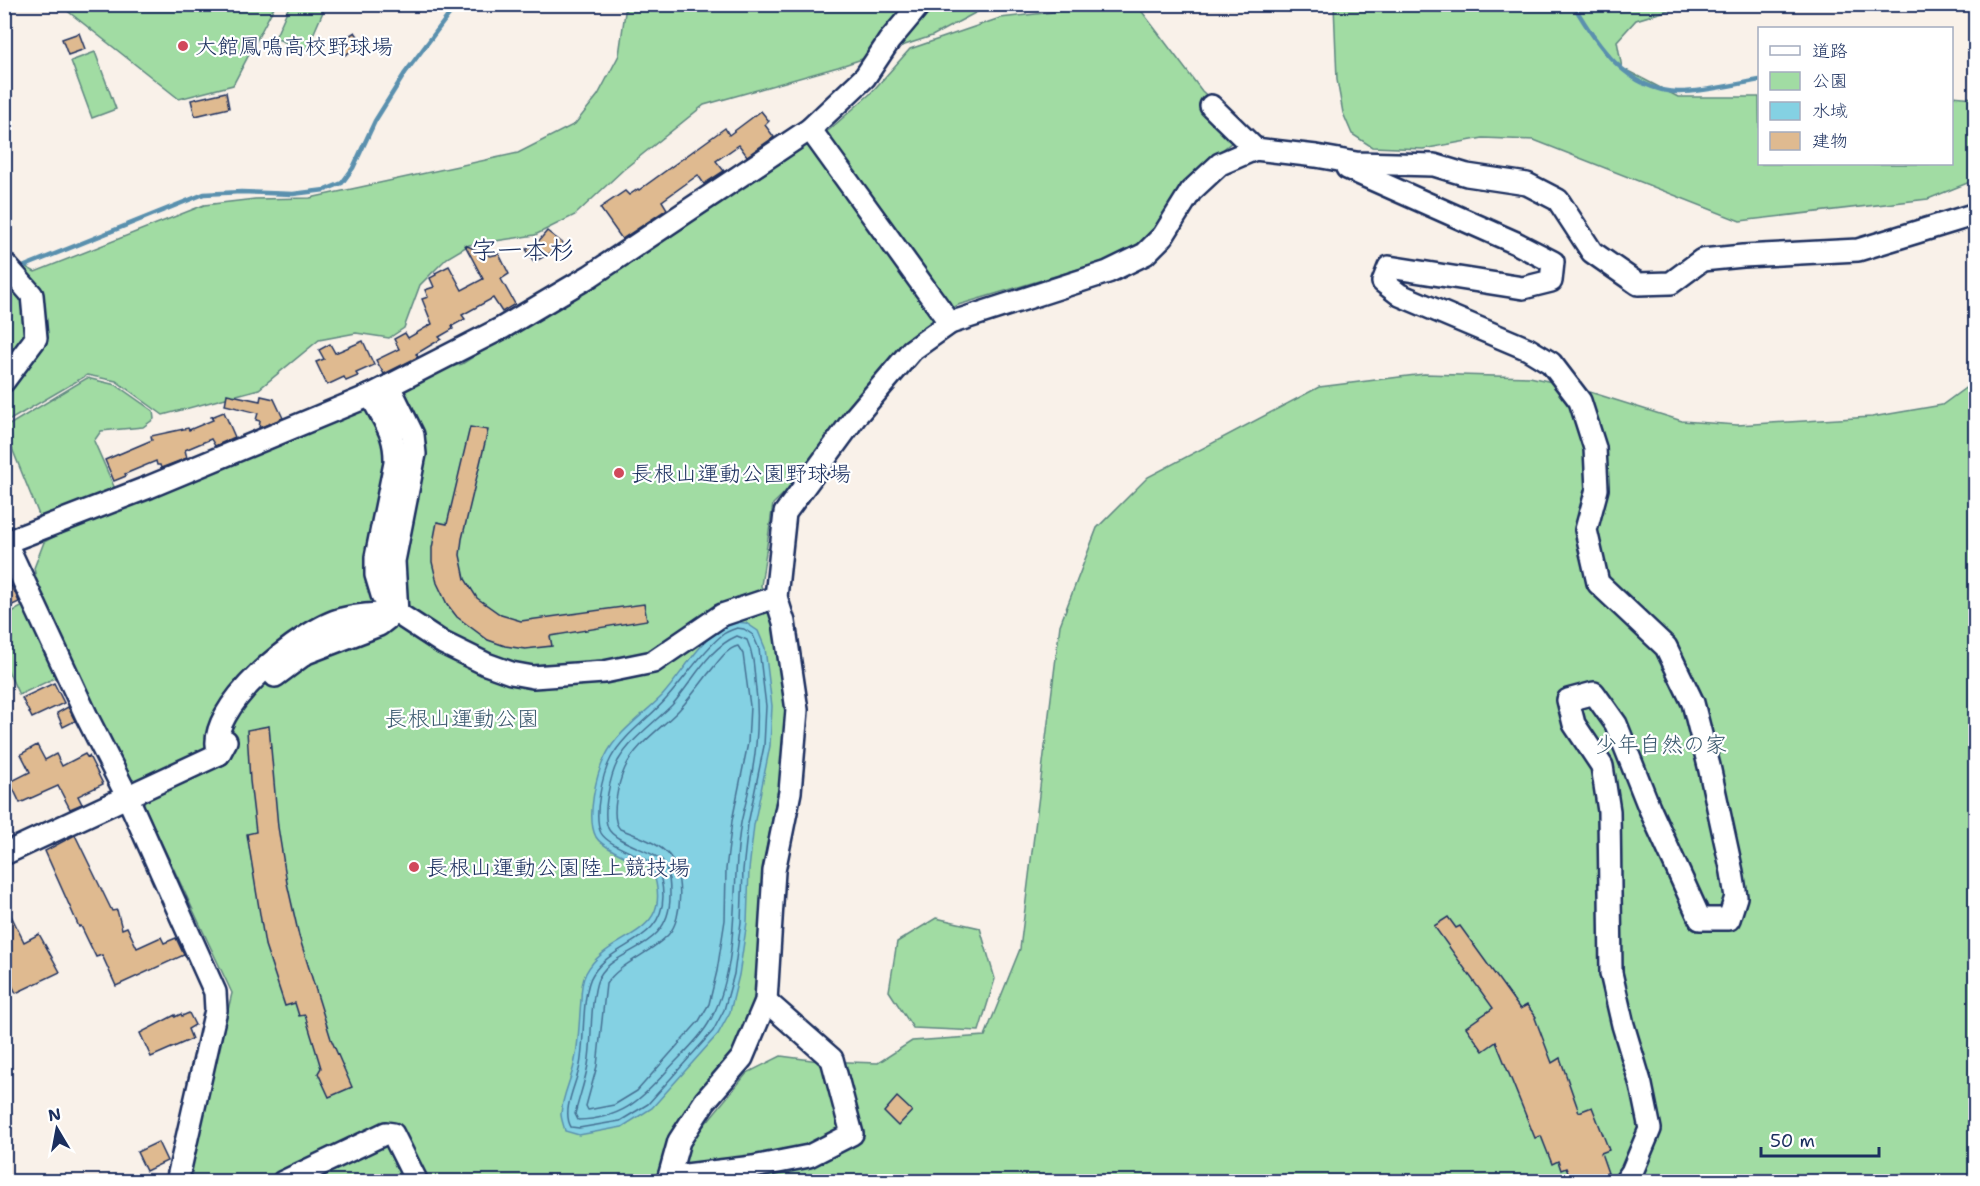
<svg xmlns="http://www.w3.org/2000/svg" width="1980" height="1186" font-family="'Shantell Sans','Klee One',sans-serif">
	<rect width="100%" height="100%" fill="#f9f1e9"/>
	<filter id="ink" filterUnits="userSpaceOnUse"><feTurbulence type="fractalNoise" baseFrequency=".0167" numOctaves="2"/><feDisplacementMap in="SourceGraphic" scale="12" xChannelSelector="R" yChannelSelector="G"/><feConvolveMatrix kernelMatrix="1 2 1 2 8 2 1 2 1" color-interpolation-filters="sRGB"/></filter>
	<g filter="url(#ink)">
		<g fill="#a1dca3" stroke="#5e8680" stroke-width="1.5">
			<path d="M290,4L326,5L306,51L275,38Z"/>
			<path d="M60,5H275L233,85L179,99Z"/>
			<path d="M626,5H990L932,36L838,67L704,105L623,170L575,215L535,235L469,245L447,258L420,285L404,328L389,338L356,333L319,340L259,389L163,415L116,381L87,375L5,423L4,255L35,272L204,205L255,199L310,198L518,153L575,124L598,95L619,55Z"/>
			<path d="M1116,5H1137L1202,91L1245,131L1201,168L1176,196L1152,231L1131,251L1092,265L958,305L935,319L895,356L804,474L773,504L761,586L775,619L785,689L788,737L762,872L759,965L757,991L748,1025L736,1052L659,1181H188L232,993L125,765L112,745L98,730L36,578L34,568L44,542L59,534L339,417L442,369L462,364L765,167L829,130L870,94L910,49L1000,18Z"/>
			<path d="M1334,5H1697L1679,7L1636,20L1617,41L1622,68L1678,97H1759L1760,164H1952V96L1975,98V180L1928,199L1740,221L1534,140L1483,138L1423,149L1372,147L1352,134L1343,113L1337,80Z"/>
			<path d="M95,52L116,109L92,118L71,61Z"/>
			<path d="M1424,374L1530,377L1574,387L1682,421L1737,425L1872,417L1942,405L1975,381V1181L678,1182L687,1146L747,1073L781,1056L819,1061L878,1063L912,1041L985,1036L1020,949L1060,625L1097,528L1148,477L1319,387Z"/>
			<path d="M87,378L116,385L153,411L154,419L143,427L101,431L94,441L116,491L41,520L5,431L9,425Z"/>
			<path d="M27,604L59,676L19,695L5,664L4,616Z"/>
			<path d="M936,918L980,928L995,979L979,1031L913,1028L889,991L897,942Z"/>
		</g>
		<path fill="#84d1e3" stroke="#5a90ae" stroke-width="1.5" d="M736,622L746,623L758,631L765,648L772,706L770,746L754,825L749,870L747,922L739,975L730,1012L718,1034L652,1108L622,1127L579,1135L565,1131C564,1126 561,1119 561,1114C562,1097 571,1080 574,1065C579,1044 579,1021 581,1000C581,992 582,981 586,973C608,930 678,939 652,869C638,862 603,849 596,837C586,818 596,775 605,757C617,732 643,715 662,696C681,675 696,647 719,629C724,626 730,624 736,622Z"/>
		<g fill="none" stroke-linecap="round" stroke-linejoin="round">
			<g stroke="#457093" stroke-width="1.5">
				<path d="M737,628L744,629L753,635L759,649L766,706L764,746L748,824L743,870L741,922L734,974L724,1010L713,1031L648,1104L620,1121L579,1128L571,1127C561,1110 577,1083 580,1065C585,1042 581,992 593,974C613,942 663,942 663,896C663,884 661,876 656,865C643,856 608,846 601,833C593,816 602,775 611,758C624,734 650,718 667,698C685,678 700,654 721,636C725,632 731,630 737,628Z"/>
				<path d="M737,636L747,640C753,653 754,666 755,680C760,716 757,752 749,788C747,800 743,812 741,823C730,885 742,970 708,1024C697,1042 679,1057 666,1072C639,1102 620,1119 578,1120L575,1114C579,1098 585,1081 588,1065C593,1038 589,1008 597,982C609,946 671,954 670,895C670,882 669,871 662,860C649,850 613,841 608,828C602,813 610,776 618,761C631,739 654,723 672,705C692,683 708,648 737,636Z"/>
				<path d="M738,646L743,654L750,706L748,743L732,821L726,869L725,920L717,971L709,1004L699,1021L637,1091L614,1105L588,1110L586,1106L597,1066L606,984C621,962 650,954 668,935C684,919 684,867 666,852C654,841 635,835 620,829C609,818 619,781 625,768C636,744 662,728 679,710C689,699 699,686 708,674C717,664 725,649 738,646Z"/>
			</g>
			<g stroke="#5a90ae" stroke-width="4.5">
				<path d="M1573,4C1596,44 1627,90 1677,92C1699,93 1737,84 1760,80"/>
				<path d="M25,266L204,194L241,192L293,194L325,190L342,183L353,168L375,121L405,73L457,4"/>
			</g>
		</g>
		<g fill="#dfba90" stroke="#1b2f5e" stroke-width="1.5">
			<path d="M355,32L363,44L345,55L337,43Z"/>
			<path d="M79,33L85,49L68,55L62,39Z"/>
			<path d="M226,92L229,108L195,116L191,100Z"/>
			<path d="M761,111L769,121L765,125L774,137L747,156L739,145L716,161L724,171L704,184L698,175L662,201L667,209L622,239L600,208L625,191L629,195L638,189L639,190L725,128L729,135Z"/>
			<path d="M547,231L565,245L534,262L526,249L533,248Z"/>
			<path d="M465,245L490,256L499,254L509,274L501,279L515,304L502,312L493,298L462,315L465,319L452,326L453,329L439,337L441,339L416,354L418,357L384,374L376,360L399,349L394,339L405,333L408,338L432,324L422,299L428,297L425,290L434,287L430,278L436,275L435,273L449,266L462,290L483,279Z"/>
			<path d="M363,341L374,365L356,373L358,376L346,381L344,377L327,385L316,362L324,359L319,350L330,344L335,353Z"/>
			<path d="M227,394L260,401L261,396L274,399L283,418L259,428L260,421L256,420L258,413L225,405Z"/>
			<path d="M224,412L235,437L215,446L211,439L185,450L187,458L161,468L160,465H157L156,461L125,474L126,476L114,481L105,460L152,440L151,436L188,428L189,430L213,420L211,417Z"/>
			<path d="M470,427L488,430L462,539L460,555L465,579L477,598L501,615L521,621L644,604L647,620L550,636L552,646L525,649L505,646L488,640L457,617L447,604L437,583L432,562V548L437,522L447,524Z"/>
			<path d="M12,586L19,602L4,609V589Z"/>
			<path d="M54,683L64,703L32,718L22,698Z"/>
			<path d="M68,707L75,721L63,727L57,713Z"/>
			<path d="M269,726L278,827L287,883L299,936L331,1039L352,1087L329,1097L318,1073L321,1068L305,1015L299,1016L295,1003L285,1006L265,945L247,834L256,832L250,781L247,730Z"/>
			<path d="M37,745L45,760L56,754L62,766L85,754L87,757L89,756L103,784L78,796L82,804L70,809L58,786L20,803L10,782L30,772L21,754Z"/>
			<path d="M75,835L112,911L117,910L122,929L127,927L137,948L161,937L164,943L176,938L184,955L116,986L102,955L96,957L81,926L79,927L45,851Z"/>
			<path d="M4,901L24,942L39,934L60,972L16,993L4,969Z"/>
			<path d="M1448,917L1456,928L1460,926L1520,1009L1527,1005L1536,1017L1535,1018L1552,1063L1560,1058L1579,1112L1592,1107L1609,1150L1601,1153L1608,1173L1596,1177L1598,1182H1572L1566,1168L1561,1170L1558,1161L1552,1164L1541,1136L1535,1138L1496,1042L1483,1051L1466,1027L1493,1008L1434,926Z"/>
			<path d="M189,1013L195,1025L188,1029L192,1039L151,1057L140,1033L175,1015V1017L181,1014L182,1016Z"/>
			<path d="M897,1097L912,1111L898,1126L884,1112Z"/>
			<path d="M158,1142L167,1161L146,1171L137,1152Z"/>
		</g>
		<g fill="none" stroke-linecap="round" stroke-linejoin="round">
			<g stroke="#1b2f5e" stroke-width="26">
				<g id="minor">
					<path d="M1211,106L1255,149"/>
					<path d="M810,129L950,323"/>
					<path d="M1347,168L1516,243L1553,262L1551,281L1523,288L1389,267L1383,282L1400,295L1528,349L1551,363L1580,401L1595,448L1597,489L1586,530L1598,583L1666,647L1693,703L1709,766L1732,872L1736,897L1729,919H1700L1649,807L1616,724L1594,693L1568,700L1574,724L1602,766L1609,811L1611,973L1623,1025L1641,1085L1650,1129L1632,1172L1625,1182"/>
					<path d="M4,263L32,295L36,338L4,381"/>
					<path d="M389,386L413,435L415,454L394,561L397,613"/>
					<path d="M4,543L149,487L371,395L502,328L590,276L810,129L865,77L889,41L920,4"/>
					<path d="M6,543L88,719L127,796L215,992L216,1010L177,1182"/>
					<path d="M397,613L443,643L486,664L511,673L533,677L604,672L653,662L722,615L776,597"/>
					<path d="M275,676L306,653L379,625L388,618"/>
					<path d="M219,754C201,710 304,628 342,619C359,614 379,614 397,613L382,595L376,575V557L395,463C396,432 383,421 371,395"/>
					<path d="M4,854L219,754L226,741"/>
					<path d="M669,1177L679,1141L705,1101L742,1058L766,1001L774,871L790,792L797,710L784,622L776,597L785,513L856,416L912,350L950,323L1108,272L1145,254L1163,236L1191,191L1220,164L1255,149L1316,156L1356,163L1434,165L1467,175L1527,184L1558,200L1592,252L1638,284L1671,283L1702,260L1743,256L1858,250L1976,214"/>
					<path d="M283,1182L386,1133L393,1134L417,1182"/>
					<path d="M668,1182L669,1177L753,1167L809,1156L852,1134L832,1059L766,1001"/>
				</g>
			</g>
			<use href="#minor" stroke="#fff" stroke-width="21"/>
		</g>
	</g>
	<g fill="#d1495b" stroke="#fff" stroke-width="2">
		<circle cx="183" cy="46" r="6"/>
		<circle cx="619" cy="473" r="6"/>
		<circle cx="414" cy="867" r="6"/>
	</g>
	<g text-anchor="middle" stroke-width="4.5" stroke-linejoin="round" paint-order="stroke">
		<g font-size="22" fill="#1b2f5e" stroke="#fff" text-anchor="start">
			<text x="195" y="54">大館鳳鳴高校野球場</text>
			<text x="631" y="481">長根山運動公園野球場</text>
			<text x="426" y="875">長根山運動公園陸上競技場</text>
		</g>
		<g font-size="22" fill="#3c5a6f" stroke="#fff">
			<text x="462" y="726">長根山運動公園</text>
			<text x="1661" y="752">少年自然の家</text>
		</g>
		<g font-size="26" fill="#1b2f5e" stroke="#fff">
			<text x="523" y="259">字一本杉</text>
		</g>
	</g>
	<rect width="1980" height="1186" fill="none" stroke="#fff" stroke-width="24"/>
	<rect x="12" y="12" width="1956" height="1162" fill="none" stroke="#1b2f5e" stroke-width="2" filter="url(#ink)"/>
	<rect x="1758" y="27" width="195" height="138" fill="#ffffff" stroke="#a4acbf" stroke-width="1.5"/>
	<rect x="1770" y="46" width="30" height="9" fill="#ffffff" stroke="#a4acbf" stroke-width="1.5"/>
	<text x="1812" y="57" font-size="18" fill="#1b2f5e">道路</text>
	<rect x="1770" y="72" width="30" height="18" fill="#a1dca3" stroke="#a4acbf" stroke-width="1.5"/>
	<text x="1812" y="87" font-size="18" fill="#1b2f5e">公園</text>
	<rect x="1770" y="102" width="30" height="18" fill="#84d1e3" stroke="#a4acbf" stroke-width="1.5"/>
	<text x="1812" y="117" font-size="18" fill="#1b2f5e">水域</text>
	<rect x="1770" y="132" width="30" height="18" fill="#dfba90" stroke="#a4acbf" stroke-width="1.5"/>
	<text x="1812" y="147" font-size="18" fill="#1b2f5e">建物</text>
	<g transform="translate(57 1129) rotate(350)" stroke="#ffffff" stroke-width="4.5" paint-order="stroke">
	<path d="M0-4.5L10 22L0 15L-10 22Z" fill="#1b2f5e"/>
	<text y="-9" font-size="16" font-weight="bold" text-anchor="middle" fill="#1b2f5e">N</text>
	</g>
	<path d="M1761 1147v9h118v-9" fill="none" stroke="#1b2f5e" stroke-width="3"/>
	<text x="1770" y="1147" font-size="18" fill="#1b2f5e" stroke="#ffffff" stroke-width="4.5" paint-order="stroke">50 m</text>
</svg>
